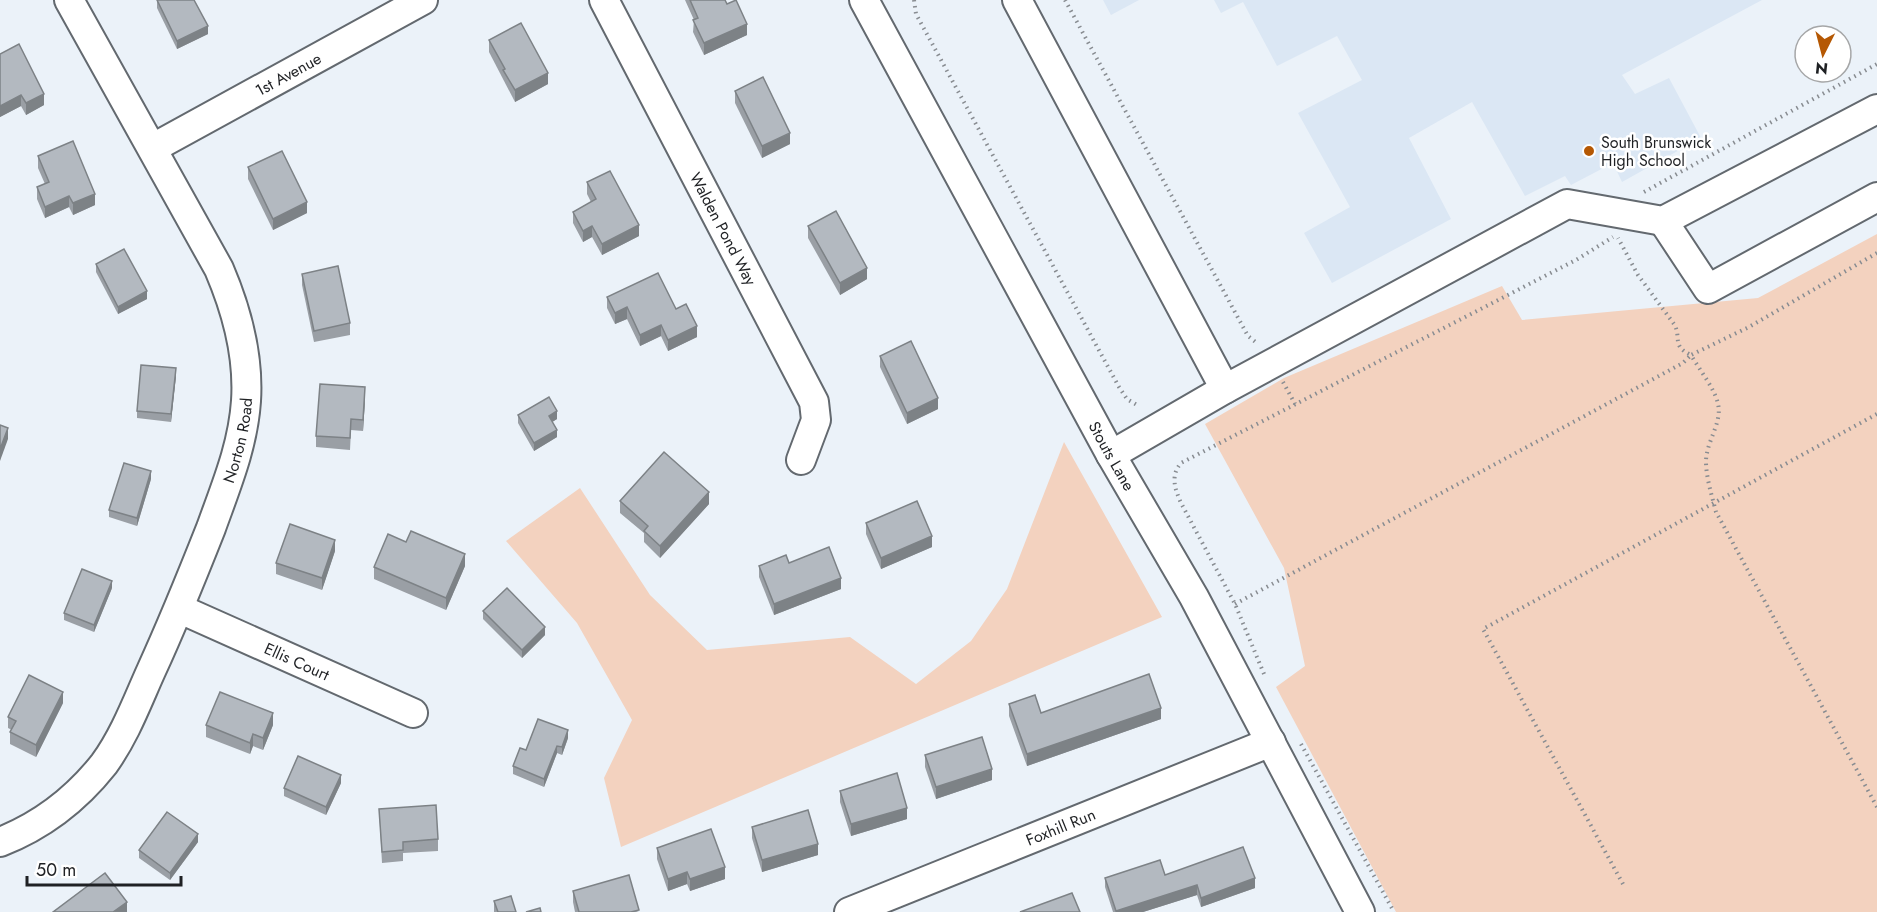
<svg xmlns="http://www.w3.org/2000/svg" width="1877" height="912" font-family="Jost,sans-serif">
	<rect width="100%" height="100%" fill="#ebf2f9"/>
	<g fill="#dbe7f4">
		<path d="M1103,0H1139L1111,15Z"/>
		<path d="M1214,0H1762L1622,75L1635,94L1669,78L1701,138L1622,182L1613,163L1571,185L1565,176L1525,196L1472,102L1409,138L1451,219L1332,283L1304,233L1350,207L1298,113L1362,80L1337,36L1277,66L1243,2L1221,13Z"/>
	</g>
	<g fill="#f3d2bf">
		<path d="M1877,234V912H1396L1276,687L1305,666L1284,568L1205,424L1284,378L1502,286L1522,320L1758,298Z"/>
		<path d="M1064,442L1162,617L621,847L604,778L632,720L577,623L506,541L580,488L650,595L707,650L850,637L916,684L971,641L1007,589Z"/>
	</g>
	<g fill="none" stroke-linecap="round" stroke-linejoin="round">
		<g stroke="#63696f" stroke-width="32">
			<g id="minor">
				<path id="s1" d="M604,0L814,402L816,420L801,460"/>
				<path id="s2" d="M864,0L1111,455L1194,597L1360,912"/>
				<path d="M1017,0L1225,389"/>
				<path id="s3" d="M153,148L423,0"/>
				<path d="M1663,221L1708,289L1877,197"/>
				<path d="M1111,455L1225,389L1567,204L1663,221L1877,109"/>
				<path id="s4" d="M180,609L413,713"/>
				<path id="s5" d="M0,842C41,826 77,798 104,764C125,735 137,702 151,671C173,623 192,576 211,528C226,486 243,446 246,401C249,355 237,311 219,269L69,0"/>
				<path id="s6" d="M849,912L1271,742"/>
			</g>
		</g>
		<g stroke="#888c91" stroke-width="4" stroke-dasharray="1.5 4.5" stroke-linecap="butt">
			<path d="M914,0L916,14L1119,387L1127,399L1137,405"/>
			<path d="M1065,0L1248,336L1258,344"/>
			<path d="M1644,192L1877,64"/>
			<path d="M1877,253L1749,327L1691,355C1699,369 1715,389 1718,404C1722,420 1710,437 1707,453C1703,468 1712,496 1716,512L1877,807"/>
			<path d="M1283,382L1295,404"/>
			<path d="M1235,604L1683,363L1691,355C1671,346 1682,338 1674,324L1638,275L1618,238"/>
			<path d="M1264,674L1235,604L1181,503C1175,489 1170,476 1181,463L1576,260L1613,237"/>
			<path d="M1301,744L1394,912"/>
			<path d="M1623,884L1483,629L1877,414"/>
		</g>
		<use href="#minor" stroke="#fff" stroke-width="28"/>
	</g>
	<g fill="#9a9fa5">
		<path d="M157,0L208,34L177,49L157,8Z"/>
		<path d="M685,0H725L747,35L704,55L693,32L694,20Z"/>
		<path d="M489,40L548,84L515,102L489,52Z"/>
		<path d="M0,54L44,105L26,115L21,106L0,117Z"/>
		<path d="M735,91L790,144L762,158L735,103Z"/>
		<path d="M38,156L95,205L73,215L69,207L45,218L37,199V187L45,184L38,168Z"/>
		<path d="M248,167L307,213L273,230L248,179Z"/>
		<path d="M587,182L639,236L602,255L592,237L583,242L573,223V212L591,202L587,194Z"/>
		<path d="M808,226L867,279L840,295L808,238Z"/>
		<path d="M96,264L147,299L118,314L96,272Z"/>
		<path d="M302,274L350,323V335L314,342L302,285Z"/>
		<path d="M607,297L676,309L697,337L668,351L661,336L640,346L627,319L615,324L607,308Z"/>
		<path d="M880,356L938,409L907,424L880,367Z"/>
		<path d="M176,376L171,422L137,418V411Z"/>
		<path d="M365,399L363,431L351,430L350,450L316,447V436Z"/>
		<path d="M518,415L557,419L552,422L557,437L534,451L518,423Z"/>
		<path d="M151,479L137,526L109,517V510Z"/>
		<path d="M620,501L709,504L660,558L644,542V533L620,513Z"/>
		<path d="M866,523L932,547L881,569L866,534Z"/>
		<path d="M335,551L322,590L276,574V563Z"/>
		<path d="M789,563L841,589L774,615L759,577V566Z"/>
		<path d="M465,566L446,610L374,579V567Z"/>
		<path d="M112,588L94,632L64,620V613Z"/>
		<path d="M483,611L545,635L522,658L483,619Z"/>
		<path d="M63,703L36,757L10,744V732L12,730L8,728V717Z"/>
		<path d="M1009,704L1041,713L1161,719L1027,766L1009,716Z"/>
		<path d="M206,725H273L263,750L253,746L250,754L206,737Z"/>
		<path d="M568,738L562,755L557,753L544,787L513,774V766L526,750Z"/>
		<path d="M925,755L992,780L936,799L925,767Z"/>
		<path d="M341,783L326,815L284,796V788Z"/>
		<path d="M840,791L907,819L851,836L840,802Z"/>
		<path d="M379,809L438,839V851L403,853V861L382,863Z"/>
		<path d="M752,827L818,855L762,872L752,838Z"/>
		<path d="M198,842L170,880L139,858V850Z"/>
		<path d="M657,848L725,879L690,891L687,884L668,891L657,859Z"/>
		<path d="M1165,875L1255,888L1201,907L1197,895L1143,912H1113L1105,887V878Z"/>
		<path d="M573,891L639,912H575L573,902Z"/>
		<path d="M494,901L516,912H494Z"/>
	</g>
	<g fill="#7d8286">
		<path d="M747,24V35L704,55V43Z"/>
		<path d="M208,26V34L177,49V41Z"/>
		<path d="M548,73V84L515,102V90Z"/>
		<path d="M44,94V105L26,115V103Z"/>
		<path d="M21,95V106L0,117V106Z"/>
		<path d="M790,133V144L762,158V146Z"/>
		<path d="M95,194V205L73,215V203Z"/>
		<path d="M69,196V207L45,218V207Z"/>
		<path d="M307,202V213L273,230V219Z"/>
		<path d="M639,225V236L602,255V244Z"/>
		<path d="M592,226V237L583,242V231Z"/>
		<path d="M867,268V279L840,295V283Z"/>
		<path d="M147,291V299L118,314V307Z"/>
		<path d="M627,307V319L615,324V313Z"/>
		<path d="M661,325V336L640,346V335Z"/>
		<path d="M697,326V337L668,351V340Z"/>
		<path d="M176,368V376L171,422V414Z"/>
		<path d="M365,387V399L363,431V420Z"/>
		<path d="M938,398V409L907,424V413Z"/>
		<path d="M557,411V419L549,424V416Z"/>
		<path d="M8,428V439L0,461V449Z"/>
		<path d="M557,430V437L534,451V443Z"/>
		<path d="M151,471V479L137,526V518Z"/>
		<path d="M709,492V504L660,558V546Z"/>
		<path d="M932,536V547L881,569V558Z"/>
		<path d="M335,540V551L322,590V578Z"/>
		<path d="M465,554V566L446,610V598Z"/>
		<path d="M841,578V589L774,615V604Z"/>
		<path d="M112,581V588L94,632V625Z"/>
		<path d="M545,627V635L522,658V650Z"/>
		<path d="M63,692V703L36,757V745Z"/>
		<path d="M1161,708V719L1027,766V754Z"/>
		<path d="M273,713V725L263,750V738Z"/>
		<path d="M568,730V738L562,755V747Z"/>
		<path d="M253,734V746L250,754V743Z"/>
		<path d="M557,746V753L544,787V779Z"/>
		<path d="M992,769V780L936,799V787Z"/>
		<path d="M341,775V783L326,815V807Z"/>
		<path d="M907,808V819L851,836V824Z"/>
		<path d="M198,834V842L170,880V873Z"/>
		<path d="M818,844V855L762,872V860Z"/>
		<path d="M725,867V879L690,891V879Z"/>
		<path d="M687,872V884L668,891V879Z"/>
		<path d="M1255,878V888L1201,907V898Z"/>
		<path d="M1197,885V895L1143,912H1116V911Z"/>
		<path d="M127,902V912H113Z"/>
	</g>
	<g fill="#b3b9c0" stroke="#7d8286" stroke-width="1.5">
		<path d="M157,0H194L208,26L177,41Z"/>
		<path d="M690,0H725L727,4L736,0L747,24L704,43L693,20L698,18Z"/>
		<path d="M521,23L548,73L515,90L503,70L505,69L489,40Z"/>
		<path d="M19,44L44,94L26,103L21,95L0,106V54Z"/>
		<path d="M763,77L790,133L762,146L735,91Z"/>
		<path d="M73,141L95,194L73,203L69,196L45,207L37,187L49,182L38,156Z"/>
		<path d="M282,151L307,202L273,219L248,167Z"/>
		<path d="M610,171L639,225L602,244L592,226L583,231L573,212L596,199L587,182Z"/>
		<path d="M836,211L867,268L840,283L808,226Z"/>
		<path d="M124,249L147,291L118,307L96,264Z"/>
		<path d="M338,266L350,323L314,331L302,274Z"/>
		<path d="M658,273L676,309L686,304L697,326L668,340L661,325L640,335L627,307L615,313L607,297Z"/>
		<path d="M911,341L938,398L907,413L880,356Z"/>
		<path d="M141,365L176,368L171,414L137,411Z"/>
		<path d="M320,384L365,387L363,420L351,419L350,438L316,436Z"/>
		<path d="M549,397L557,411L549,416L557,430L534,443L518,415Z"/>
		<path d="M0,425L8,428L0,449Z"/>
		<path d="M664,452L709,492L660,546L644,531L648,526L620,501Z"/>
		<path d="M124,463L151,471L137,518L109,510Z"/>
		<path d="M917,501L932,536L881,558L866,523Z"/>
		<path d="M290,524L335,540L322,578L276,563Z"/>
		<path d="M411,531L465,554L446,598L374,567L388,534L406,542Z"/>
		<path d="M829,547L841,578L774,604L759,566L786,555L789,563Z"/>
		<path d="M82,569L112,581L94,625L64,613Z"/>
		<path d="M507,588L545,627L522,650L483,611Z"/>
		<path d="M1149,674L1161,708L1027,754L1009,704L1035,695L1041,713Z"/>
		<path d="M29,675L63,692L36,745L10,732L16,721L8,717Z"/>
		<path d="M220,692L273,713L263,738L253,734L250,743L206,725Z"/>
		<path d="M538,719L568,730L562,747L557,746L544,779L513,766L520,748L526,750Z"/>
		<path d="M982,737L992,769L936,787L925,755Z"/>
		<path d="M298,756L341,775L326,807L284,788Z"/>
		<path d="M897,773L907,808L851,824L840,791Z"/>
		<path d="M436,805L438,839L403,842V850L382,852L379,809Z"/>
		<path d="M808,810L818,844L762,860L752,827Z"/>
		<path d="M167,812L198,834L170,873L139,850Z"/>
		<path d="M711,829L725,867L690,879L687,872L668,879L657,848Z"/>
		<path d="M1243,847L1255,878L1201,898L1197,885L1116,911L1105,878L1160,860L1165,875Z"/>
		<path d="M105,873L127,902L113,912H53Z"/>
		<path d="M629,875L639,910L631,912H579L573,891Z"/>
		<path d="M1072,893L1080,912H1020Z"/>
		<path d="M511,896L516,912H498L494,901Z"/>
		<path d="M540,908L541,912H526Z"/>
	</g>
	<circle fill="#b55803" stroke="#fff" stroke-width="2" cx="1589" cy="151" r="6"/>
	<g text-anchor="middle" stroke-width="5" stroke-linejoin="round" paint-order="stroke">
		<g font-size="16" fill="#1f2124" stroke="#fff">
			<text dy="6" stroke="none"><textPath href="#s3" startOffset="154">1st Avenue</textPath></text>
			<text dy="6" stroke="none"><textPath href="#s1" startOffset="258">Walden Pond Way</textPath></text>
			<text dy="6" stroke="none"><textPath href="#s5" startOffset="483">Norton Road</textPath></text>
			<text dy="6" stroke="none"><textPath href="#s2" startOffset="519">Stouts Lane</textPath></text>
			<text dy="6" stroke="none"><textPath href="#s4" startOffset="128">Ellis Court</textPath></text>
			<text dy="6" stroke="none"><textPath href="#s6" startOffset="228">Foxhill Run</textPath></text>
		</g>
		<g font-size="16" fill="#1f2124" stroke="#fff" text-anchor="start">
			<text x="1601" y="148">South Brunswick<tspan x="1601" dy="18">High School</tspan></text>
		</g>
	</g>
	<g transform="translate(1823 54) rotate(186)"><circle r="28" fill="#ffffff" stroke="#a5a6a7" stroke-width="1.5"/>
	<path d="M0-4.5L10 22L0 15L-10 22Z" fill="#b55803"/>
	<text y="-9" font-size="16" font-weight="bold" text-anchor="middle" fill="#1f2124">N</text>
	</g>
	<path d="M27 876v9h154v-9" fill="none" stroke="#1f2124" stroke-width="3"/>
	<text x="36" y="876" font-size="18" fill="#1f2124" stroke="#ffffff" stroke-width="4.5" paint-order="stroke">50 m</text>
</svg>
